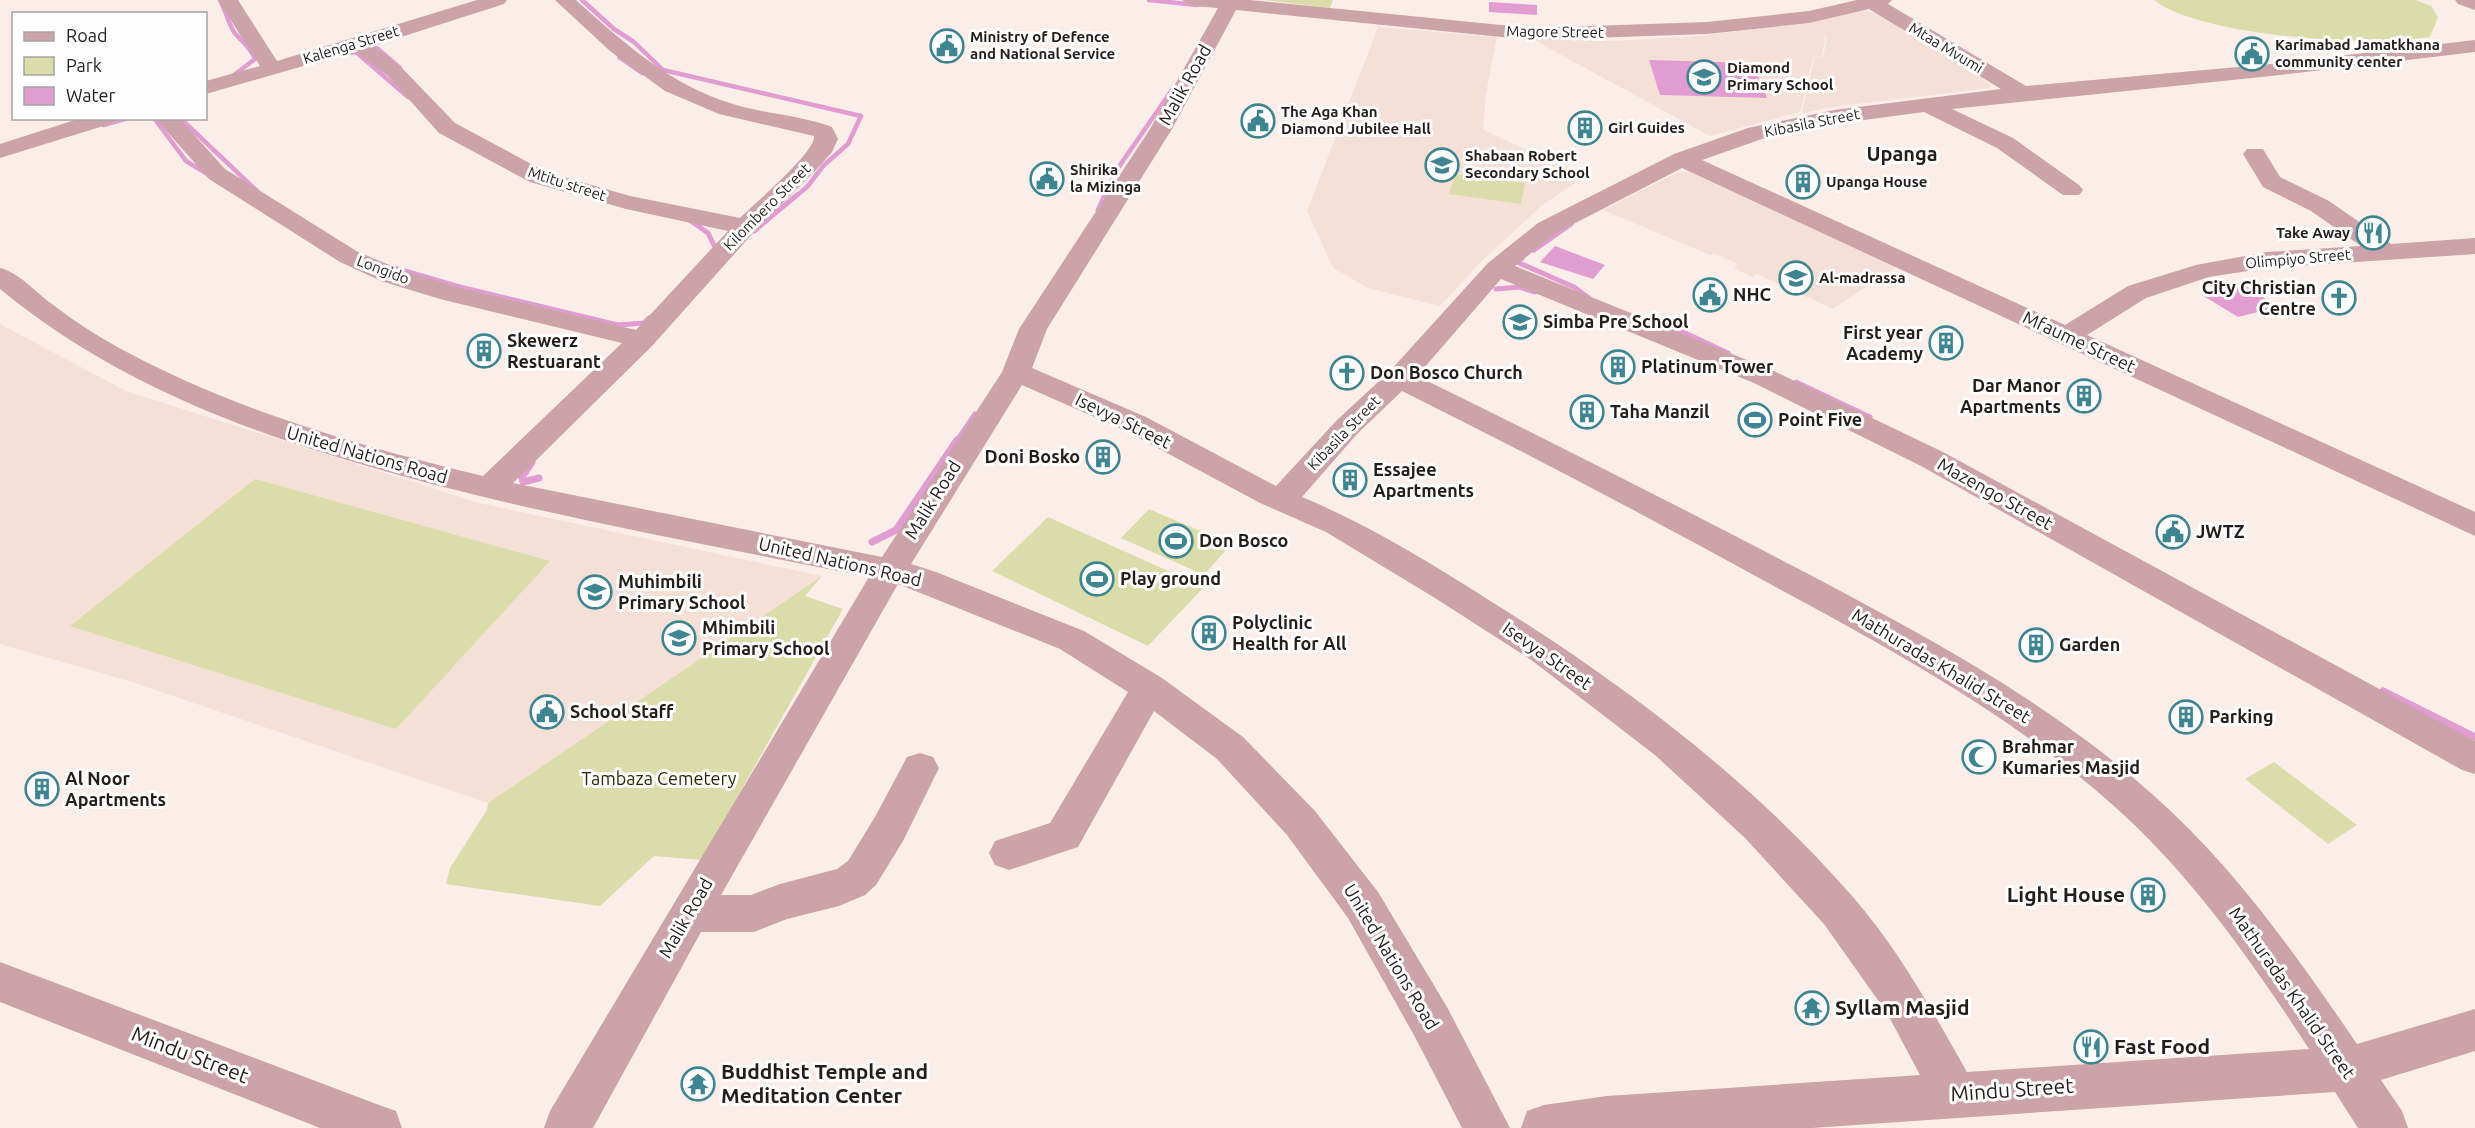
<svg xmlns="http://www.w3.org/2000/svg" width="2475" height="1128" font-family="Ubuntu,sans-serif">
	<rect width="100%" height="100%" fill="#fbeee9"/>
	<g fill="#f5e0d8">
		<path d="M1859,10L1879,14L1954,60L1991,85L1989,88L1832,107L1802,113L1814,59L1823,57L1827,39L1824,33L1825,40L1821,57L1813,58L1800,112L1710,136L1530,38L1615,41L1699,36L1818,21Z"/>
		<path d="M1378,27L1497,37L1486,93L1483,130L1586,176L1541,206L1480,263L1440,306L1368,288L1333,268L1307,211Z"/>
		<path d="M1686,172L1698,174L1897,266L1833,309L1757,274L1752,277L1734,268L1738,264L1713,253L1710,255L1603,210L1676,173Z"/>
		<path d="M0,324L126,391L479,503L822,576L488,803L132,682L0,644Z"/>
	</g>
	<g fill="#dadcaa">
		<path d="M1264,0H1333L1330,8Z"/>
		<path d="M2154,0H2416L2431,6L2438,17L2430,37C2371,47 2201,37 2154,0Z"/>
		<path d="M1455,174L1525,183L1521,204L1449,194Z"/>
		<path d="M255,479L550,561L396,729L70,626Z"/>
		<path d="M1149,509L1231,544L1204,575L1121,538Z"/>
		<path d="M1048,517L1204,587L1148,646L992,571Z"/>
		<path d="M822,576L805,596L843,609L702,860L654,856L600,906L446,884L450,868L487,810L488,803Z"/>
		<path d="M2274,762L2357,825L2328,844L2245,779Z"/>
	</g>
	<g fill="#e19cd2">
		<path d="M1489,2L1537,5V15L1489,12Z"/>
		<path d="M1649,60L1752,63L1767,98L1660,95Z"/>
		<path d="M1555,246L1605,265L1593,279L1540,262Z"/>
		<path d="M2240,282L2278,307L2238,317L2202,295Z"/>
	</g>
	<g fill="none" stroke-linecap="round" stroke-linejoin="round">
		<g stroke="#e19cd2" stroke-width="4.5">
			<path d="M220,0C225,9 229,25 234,32C242,42 250,46 255,59L234,75"/>
			<path d="M582,0L614,29L634,42L663,70L861,116L848,144L824,165L807,187L795,197"/>
			<path d="M1149,0L1197,5"/>
			<path d="M372,44L400,68"/>
			<path d="M340,54L356,52L408,97"/>
			<path d="M619,57L642,73"/>
			<path d="M154,118L186,161L209,175"/>
			<path d="M180,118L257,191"/>
			<path d="M104,125L128,118"/>
			<path d="M1104,197L1116,171L1174,87"/>
		</g>
		<g stroke="#e19cd2" stroke-width="5">
			<path d="M1098,210L1105,195"/>
			<path d="M691,221L708,233L717,251"/>
			<path d="M754,231L797,195"/>
			<path d="M1534,250L1571,224"/>
			<path d="M1522,258L1517,262L1574,287L1589,298"/>
			<path d="M391,267L460,287L618,325L644,323L649,318"/>
			<path d="M1496,289L1519,287L1535,292"/>
			<path d="M1641,318L1681,331L1728,353"/>
			<path d="M1796,382L1870,417"/>
			<path d="M956,442L975,414"/>
		</g>
		<g stroke="#e19cd2" stroke-width="7">
			<path d="M532,462L522,477L523,482L539,478"/>
			<path d="M872,542L896,530L957,440"/>
			<path d="M2383,691L2475,737"/>
		</g>
		<g fill="#cba3a9" fill-rule="evenodd">
			<path d="M218,0H238L277,61L477,0H507L504,4L373,46L402,68L455,123L546,172L630,196L740,218C753,205 817,151 814,136L719,114L665,91L610,51L555,0H576C623,42 671,86 733,104C765,114 800,115 832,127L838,139L832,152L817,169L754,232L652,346L513,483L882,557L1002,372L1019,329L1150,129L1218,8L1192,6L1182,0H1250L1532,28L1707,22L1809,11L1857,0H1892L1888,4L2026,86L2271,64L2475,40V52L2271,76L1952,109L2013,138L2079,185L2083,190L2079,195H2063L1997,148L1924,112L1834,124L1762,139L1702,160L2065,325L2128,286L2196,265L2267,252L2361,246L2311,211L2263,187L2243,154L2247,149H2263L2280,177L2329,201L2391,244L2475,238V254L2267,268L2209,277L2146,298L2087,335L2475,512V536L1682,168L1556,233L1515,266L1774,371L1943,452L2475,741V774L2462,770L1921,466L1754,383L1501,279L1417,376C1544,438 1670,502 1795,567C1920,633 2046,699 2152,794C2233,865 2296,955 2357,1044L2475,1009V1051L2381,1080L2402,1111L2408,1128H2358L2335,1092L1812,1128H1521L1527,1111L1544,1105L1607,1096L1920,1075L1887,1013L1824,924L1745,838L1655,755L1530,659L1435,598L1326,532L1260,503L1126,431L1022,385L911,564L936,572L1084,631L1162,678L1243,737L1315,811L1378,892L1447,1007L1510,1128H1462L1415,1037L1348,918L1287,835L1217,759L1154,711L1078,847L1009,870L995,865L989,853L995,841L1050,823L1128,692L1060,649L898,584L721,895H751L780,884L837,869L848,861L875,817L907,757L920,753L933,757L939,768L903,841L876,885L865,895L839,906L787,919L754,932H701L593,1128H544L550,1111L869,577C714,546 557,518 406,477C257,436 121,388 0,289V268C20,273 35,292 52,304C80,326 112,345 144,361C251,415 367,448 483,476L622,343L440,299L381,281L340,262L209,179L155,118H179L225,169L358,252L399,269L457,287L636,330L728,231L626,209L530,182L439,133L388,76L355,51L206,94V81L260,66ZM1869,9L2001,89L1834,110L1748,128L1674,154L1538,223L1488,263L1389,372L1337,420L1276,486L1146,417L1032,368L1047,329L1172,129L1236,10L1532,40L1707,34L1809,23ZM1402,391C1527,453 1650,518 1772,585C1896,652 2021,720 2125,816C2198,884 2255,966 2309,1049L1967,1072C1933,1012 1899,950 1853,897C1751,780 1624,684 1492,602C1431,563 1369,525 1302,497L1357,434Z"/>
			<path d="M2455,0H2475V10L2458,4Z"/>
			<path d="M81,118H116L113,123L0,158V144Z"/>
			<path d="M0,962L379,1105L396,1111L402,1128H320L0,1002Z"/>
		</g>
	</g>
	<defs>
		<g id="civic-ring" transform="scale(1.725)"><circle r="9.5" fill="#fefefe" stroke="#3f8591" stroke-width="1.5"/><path d="M-.6-6.5H3V-4.5H.6V-3L4-1V1h2V6H-6V1h2V-1L-.6-3ZM-1.2 2.5V6h2.4V2.5Z" fill="#3f8591"/></g>
		<g id="school-ring" transform="scale(1.725)"><circle r="9.5" fill="#fefefe" stroke="#3f8591" stroke-width="1.5"/><path d="M0-5L7-2L0 1L-7-2ZM-4 1L0 2.5L4 1V4Q0 6-4 4Z" fill="#3f8591"/></g>
		<g id="building-ring" transform="scale(1.725)"><circle r="9.5" fill="#fefefe" stroke="#3f8591" stroke-width="1.5"/><path d="M-4-6H4V6H1V3H-1V6H-4ZM-2.5-4.3h1.7v1.8h-1.7ZM.8-4.3h1.7v1.8H.8ZM-2.5-1h1.7V.8h-1.7ZM.8-1h1.7V.8H.8Z" fill="#3f8591"/></g>
		<g id="restaurant-ring" transform="scale(1.725)"><circle r="9.5" fill="#fefefe" stroke="#3f8591" stroke-width="1.5"/><path d="M-5-6h1v4h1v-4h1v4h1v-4h1v5L-1.5 .5V6h-2V.5L-5-1ZM5-6V6H3V1.5H1.5Q1.5-4 5-6Z" fill="#3f8591"/></g>
		<g id="church-ring" transform="scale(1.725)"><circle r="9.5" fill="#fefefe" stroke="#3f8591" stroke-width="1.5"/><path d="M-1.2-6h2.4v3.5h3.3v2.4h-3.3V6h-2.4V-.1h-3.3v-2.4h3.3Z" fill="#3f8591"/></g>
		<g id="stadium-ring" transform="scale(1.725)"><circle r="9.5" fill="#fefefe" stroke="#3f8591" stroke-width="1.5"/><path d="M0-5a6.5 5 0 1 0 0 10a6.5 5 0 1 0 0-10ZM-3.5-1.8h7v3.6h-7Z" fill="#3f8591"/></g>
		<g id="mosque-ring" transform="scale(1.725)"><circle r="9.5" fill="#fefefe" stroke="#3f8591" stroke-width="1.5"/><path d="M3.5-4.9A6 6 0 1 0 3.5 4.9A5 5 0 1 1 3.5-4.9Z" fill="#3f8591"/></g>
		<g id="temple-ring" transform="scale(1.725)"><circle r="9.5" fill="#fefefe" stroke="#3f8591" stroke-width="1.5"/><path d="M0-6L5-2H3V0L6.5 2.5H4V6H1.5V3h-3V6H-4V2.5H-6.5L-3 0V-2H-5Z" fill="#3f8591"/></g>
	</defs>
	<g fill-rule="evenodd">
		<use href="#civic-ring" x="947" y="46"/>
		<use href="#civic-ring" x="2252" y="54"/>
		<use href="#school-ring" x="1704" y="77"/>
		<use href="#civic-ring" x="1258" y="121"/>
		<use href="#building-ring" x="1585" y="128"/>
		<use href="#school-ring" x="1442" y="165"/>
		<use href="#civic-ring" x="1047" y="179"/>
		<use href="#building-ring" x="1803" y="182"/>
		<use href="#restaurant-ring" x="2373" y="233"/>
		<use href="#school-ring" x="1796" y="278"/>
		<use href="#civic-ring" x="1710" y="295"/>
		<use href="#church-ring" x="2339" y="298"/>
		<use href="#school-ring" x="1520" y="322"/>
		<use href="#building-ring" x="1946" y="343"/>
		<use href="#building-ring" x="484" y="351"/>
		<use href="#building-ring" x="1618" y="367"/>
		<use href="#church-ring" x="1347" y="373"/>
		<use href="#building-ring" x="2084" y="396"/>
		<use href="#building-ring" x="1587" y="412"/>
		<use href="#stadium-ring" x="1755" y="420"/>
		<use href="#building-ring" x="1103" y="457"/>
		<use href="#building-ring" x="1350" y="480"/>
		<use href="#civic-ring" x="2173" y="532"/>
		<use href="#stadium-ring" x="1176" y="541"/>
		<use href="#stadium-ring" x="1097" y="579"/>
		<use href="#school-ring" x="595" y="592"/>
		<use href="#building-ring" x="1209" y="633"/>
		<use href="#school-ring" x="679" y="638"/>
		<use href="#building-ring" x="2036" y="645"/>
		<use href="#civic-ring" x="547" y="712"/>
		<use href="#building-ring" x="2186" y="717"/>
		<use href="#mosque-ring" x="1979" y="757"/>
		<use href="#building-ring" x="42" y="789"/>
		<use href="#building-ring" x="2148" y="895"/>
		<use href="#temple-ring" x="1812" y="1008"/>
		<use href="#restaurant-ring" x="2091" y="1047"/>
		<use href="#temple-ring" x="698" y="1084"/>
	</g>
	<g text-anchor="middle" stroke-width="6" stroke-linejoin="round" paint-order="stroke">
		<g font-size="15" fill="#231e1c" stroke="#fefefe">
			<text transform="translate(1555 32) rotate(1)" y="5">Magore Street</text>
			<text transform="translate(351 45) rotate(-17)" y="5">Kalenga Street</text>
			<text transform="translate(1946 48) rotate(31)" y="5">Mtaa Mvumi</text>
			<text transform="translate(1812 123) rotate(-11)" y="5">Kibasila Street</text>
			<text transform="translate(567 184) rotate(18)" y="5">Mtitu street</text>
			<text transform="translate(767 207) rotate(-45)" y="5">Kilombero Street</text>
			<text transform="translate(2298 259) rotate(-5)" y="5">Olimpiyo Street</text>
			<text transform="translate(383 270) rotate(21)" y="5">Longido</text>
			<text transform="translate(1344 433) rotate(-46)" y="5">Kibasila Street</text>
		</g>
		<g font-size="15" font-weight="bold" fill="#231e1c" stroke="#fefefe" text-anchor="start">
			<text x="970" y="42">Ministry of Defence<tspan x="970" dy="17">and National Service</tspan></text>
			<text x="2275" y="50">Karimabad Jamatkhana<tspan x="2275" dy="17">community center</tspan></text>
			<text x="1727" y="73">Diamond<tspan x="1727" dy="17">Primary School</tspan></text>
			<text x="1281" y="117">The Aga Khan<tspan x="1281" dy="17">Diamond Jubilee Hall</tspan></text>
			<text x="1608" y="133">Girl Guides</text>
			<text x="1465" y="161">Shabaan Robert<tspan x="1465" dy="17">Secondary School</tspan></text>
			<text x="1070" y="175">Shirika<tspan x="1070" dy="17">la Mizinga</tspan></text>
			<text x="1826" y="187">Upanga House</text>
			<text x="2350" y="238" text-anchor="end">Take Away</text>
			<text x="1819" y="283">Al-madrassa</text>
		</g>
		<g font-size="18" fill="#231e1c" stroke="#fefefe">
			<text transform="translate(1185 85) rotate(-61)" y="6">Malik Road</text>
			<text transform="translate(2079 342) rotate(25)" y="6">Mfaume Street</text>
			<text transform="translate(1123 421) rotate(26)" y="6">Isevya Street</text>
			<text transform="translate(367 455) rotate(16)" y="6">United Nations Road</text>
			<text transform="translate(1995 494) rotate(29)" y="6">Mazengo Street</text>
			<text transform="translate(933 500) rotate(-58)" y="6">Malik Road</text>
			<text transform="translate(840 562) rotate(13)" y="6">United Nations Road</text>
			<text transform="translate(1547 656) rotate(35)" y="6">Isevya Street</text>
			<text transform="translate(1941 666) rotate(31)" y="6">Mathuradas Khalid Street</text>
			<text transform="translate(686 918) rotate(-60)" y="6">Malik Road</text>
			<text transform="translate(1391 957) rotate(59)" y="6">United Nations Road</text>
			<text transform="translate(2292 993) rotate(55)" y="6">Mathuradas Khalid Street</text>
		</g>
		<g font-size="18" font-weight="bold" fill="#231e1c" stroke="#fefefe" text-anchor="start">
			<text x="2316" y="294" text-anchor="end">City Christian<tspan x="2316" dy="21">Centre</tspan></text>
			<text x="1733" y="301">NHC</text>
			<text x="1543" y="328">Simba Pre School</text>
			<text x="1923" y="339" text-anchor="end">First year<tspan x="1923" dy="21">Academy</tspan></text>
			<text x="507" y="347">Skewerz<tspan x="507" dy="21">Restuarant</tspan></text>
			<text x="1641" y="373">Platinum Tower</text>
			<text x="1370" y="379">Don Bosco Church</text>
			<text x="2061" y="392" text-anchor="end">Dar Manor<tspan x="2061" dy="21">Apartments</tspan></text>
			<text x="1610" y="418">Taha Manzil</text>
			<text x="1778" y="426">Point Five</text>
			<text x="1080" y="463" text-anchor="end">Doni Bosko</text>
			<text x="1373" y="476">Essajee<tspan x="1373" dy="21">Apartments</tspan></text>
			<text x="2196" y="538">JWTZ</text>
			<text x="1199" y="547">Don Bosco</text>
			<text x="1120" y="585">Play ground</text>
			<text x="618" y="588">Muhimbili<tspan x="618" dy="21">Primary School</tspan></text>
			<text x="1232" y="629">Polyclinic<tspan x="1232" dy="21">Health for All</tspan></text>
			<text x="702" y="634">Mhimbili<tspan x="702" dy="21">Primary School</tspan></text>
			<text x="2059" y="651">Garden</text>
			<text x="570" y="718">School Staff</text>
			<text x="2209" y="723">Parking</text>
			<text x="2002" y="753">Brahmar<tspan x="2002" dy="21">Kumaries Masjid</tspan></text>
			<text x="65" y="785">Al Noor<tspan x="65" dy="21">Apartments</tspan></text>
		</g>
		<g font-size="18" fill="#2b2c06" stroke="#fefefe">
			<text x="659" y="785">Tambaza Cemetery</text>
		</g>
		<g font-size="20" font-weight="bold" fill="#231e1c" stroke="#fefefe">
			<text x="1902" y="161">Upanga</text>
		</g>
		<g font-size="21" font-weight="bold" fill="#231e1c" stroke="#fefefe" text-anchor="start">
			<text x="2125" y="902" text-anchor="end">Light House</text>
			<text x="1835" y="1015">Syllam Masjid</text>
			<text x="2114" y="1054">Fast Food</text>
			<text x="721" y="1079">Buddhist Temple and<tspan x="721" dy="24">Meditation Center</tspan></text>
		</g>
		<g font-size="21" fill="#231e1c" stroke="#fefefe">
			<text transform="translate(190 1055) rotate(21)" y="7">Mindu Street</text>
			<text transform="translate(2012 1090) rotate(-4)" y="7">Mindu Street</text>
		</g>
	</g>
	<rect x="12" y="12" width="195" height="108" fill="#fefefe" stroke="#a6a4a4" stroke-width="1.5"/>
	<rect x="24" y="32" width="30" height="9" fill="#cba3a9" stroke="#a6a4a4" stroke-width="1.5"/>
	<text x="66" y="42" font-size="18" fill="#231e1c">Road</text>
	<rect x="24" y="57" width="30" height="18" fill="#dadcaa" stroke="#a6a4a4" stroke-width="1.5"/>
	<text x="66" y="72" font-size="18" fill="#231e1c">Park</text>
	<rect x="24" y="87" width="30" height="18" fill="#e19cd2" stroke="#a6a4a4" stroke-width="1.5"/>
	<text x="66" y="102" font-size="18" fill="#231e1c">Water</text>
</svg>
